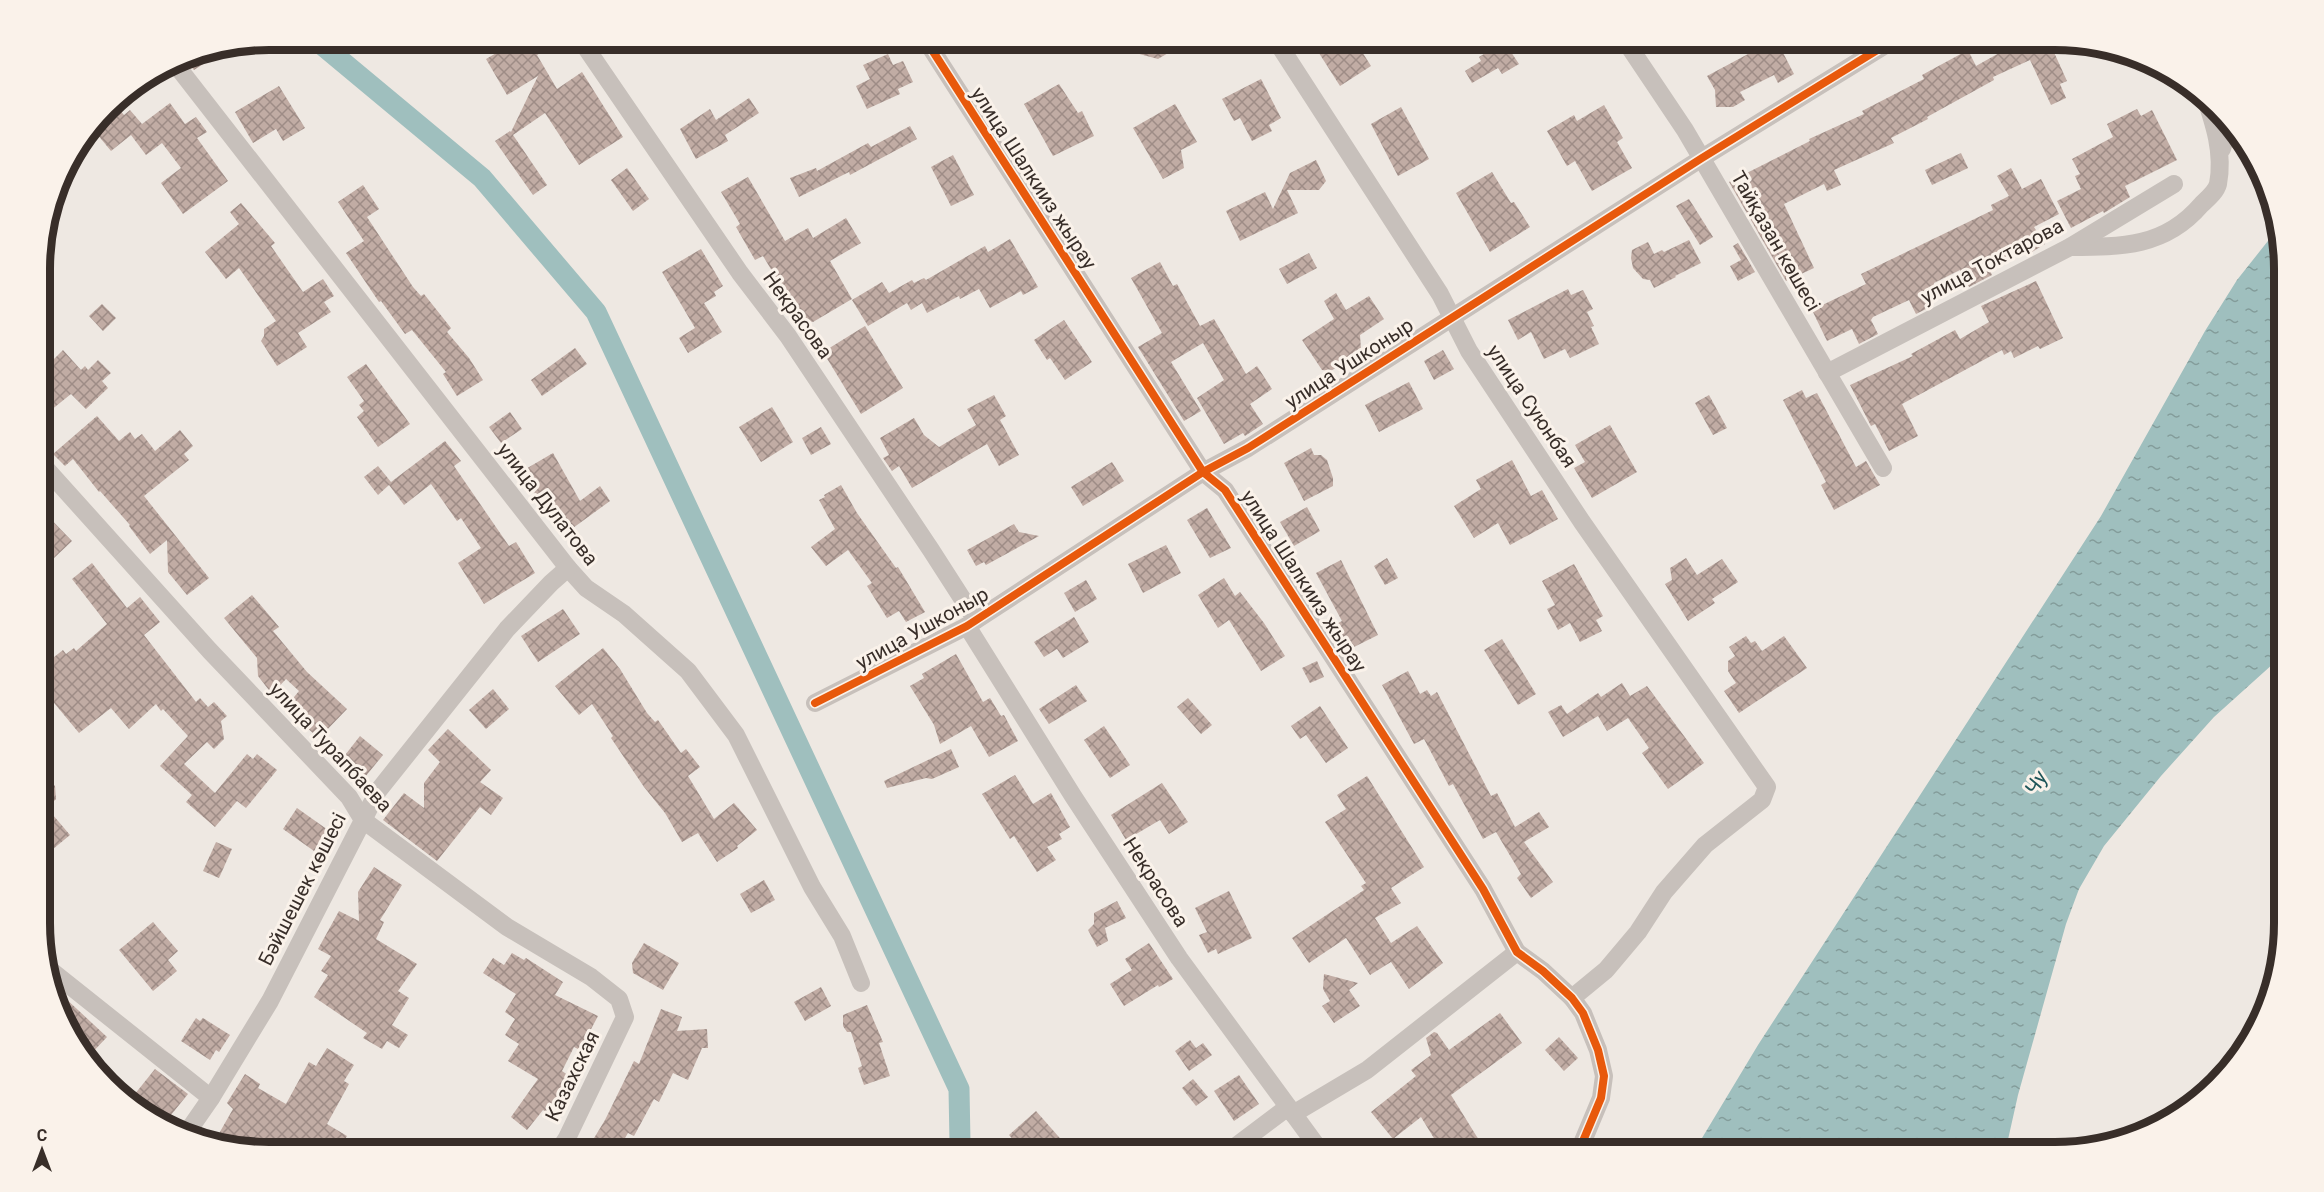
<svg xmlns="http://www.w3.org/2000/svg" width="2324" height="1192" font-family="Roboto,sans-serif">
	<defs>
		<pattern id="water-ripples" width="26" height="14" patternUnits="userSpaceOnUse" patternTransform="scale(1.5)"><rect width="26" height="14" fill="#9fbfbe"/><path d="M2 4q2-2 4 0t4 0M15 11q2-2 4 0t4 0" fill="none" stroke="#839c9a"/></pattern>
		<pattern id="building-cross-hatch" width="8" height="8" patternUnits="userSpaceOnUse" patternTransform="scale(1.5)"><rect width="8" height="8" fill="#c1aca4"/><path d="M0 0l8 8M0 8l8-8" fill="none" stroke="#9e8c86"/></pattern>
	</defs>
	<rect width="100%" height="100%" fill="#eee8e2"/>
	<path fill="url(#water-ripples)" d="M2279,227L2283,239L2284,654L2214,717L2161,776L2104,846L2079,889L2066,924L2018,1095L2005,1153H1693L1758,1045L2101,516L2205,331L2237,280Z"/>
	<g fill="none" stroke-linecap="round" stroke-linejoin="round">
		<path stroke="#9fbfbe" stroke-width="21" d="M315,39L482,178L596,312L959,1089L960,1142L956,1153"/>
	</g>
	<g fill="url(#building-cross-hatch)">
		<path d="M520,39H564L537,55L557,89L582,72L623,137L579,165L545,113L513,135L547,185L533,195L495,141L510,131L511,132L538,76L507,95L486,59Z"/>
		<path d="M1154,39H1169L1175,49L1158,59L1132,52Z"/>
		<path d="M1310,39H1354L1371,66L1340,86Z"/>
		<path d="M1776,39L1794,74L1778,83L1774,75L1740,92L1745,100L1733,107H1716L1715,90L1707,76Z"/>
		<path d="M2004,39H2048L2067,81L2060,84L2066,98L2051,105L2030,60L1993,77L1994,80L1927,117L1928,119L1891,138L1894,143L1834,170L1841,185L1827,191L1824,184L1784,204L1814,268L1786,281L1729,182L1810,141L1809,139L1864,114L1862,111L1924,79L1922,75L1968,50L1976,66L2008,48Z"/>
		<path d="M1507,46L1519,64L1502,74L1498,68L1472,83L1465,71L1481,61L1479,57L1492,49L1495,53Z"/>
		<path d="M228,48L194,70L183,56L228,47Z"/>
		<path d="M888,54L893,65L903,61L913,82L898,89L900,94L867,109L856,86L870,79L863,65Z"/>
		<path d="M1261,79L1281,118L1269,125L1272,131L1252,141L1240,118L1234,121L1222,99Z"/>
		<path d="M1059,84L1078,113L1082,111L1094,136L1053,156L1024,104Z"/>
		<path d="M279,86L305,128L283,141L276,129L253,143L235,112Z"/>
		<path d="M749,98L759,113L725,135L728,141L696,159L680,129L710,109L716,120Z"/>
		<path d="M170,103L185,124L196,117L207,132L197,138L228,181L183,214L161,183L181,168L162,143L146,155L131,135L111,151L92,128L102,116L115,105L124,115L130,110L142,124Z"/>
		<path d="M1175,104L1197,142L1181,150L1184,168L1163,179L1133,128Z"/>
		<path d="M1604,105L1623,138L1617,142L1632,168L1592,191L1575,161L1567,166L1547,131L1574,115L1577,121Z"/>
		<path d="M1401,107L1429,159L1398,176L1371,124Z"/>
		<path d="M2137,109L2141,116L2152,110L2177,160L2125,186L2130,197L2104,213L2103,211L2071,228L2057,201L2081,189L2075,176L2080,174L2072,159L2113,137L2107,124Z"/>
		<path d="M910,126L917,139L850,175L849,172L799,197L790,178L816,168L817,171L868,143L871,147Z"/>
		<path d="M1961,153L1968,168L1932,185L1925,170Z"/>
		<path d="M953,155L974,195L951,206L931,167Z"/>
		<path d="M1316,160L1326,181L1319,190H1287L1298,213L1240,241L1226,211L1265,192L1273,209L1290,173Z"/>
		<path d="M627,168L649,199L633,211L611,180Z"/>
		<path d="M2011,168L2022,189L2041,179L2059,214L2034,227L2045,244L2032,252L2029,246L1988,266L1992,275L1969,287L1960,270L1934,283V288L1925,292L1932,306L1916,314L1909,300L1873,317L1871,320L1878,334L1859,344L1852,329L1827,341L1812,310L1866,284L1861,274L1993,210L1991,205L2009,196L1997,176Z"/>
		<path d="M1492,172L1511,203L1514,202L1530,227L1490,252L1456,193Z"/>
		<path d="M748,177L785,241L808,228L813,238L846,218L861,243L830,261L852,299L813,322L801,319L763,256L755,260L736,227L740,224L721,192Z"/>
		<path d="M363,185L379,209L367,217L413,287L421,296L424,294L451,328L447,332L469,358L483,380L457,396L443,374L446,372L412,330L405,334L381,301L379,302L346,253L364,241L338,202Z"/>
		<path d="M1689,199L1713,237L1700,245L1676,206Z"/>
		<path d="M241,203L275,243L271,246L303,292L323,279L334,296L324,302L331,312L298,333L307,347L277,366L261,341L264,336V329L276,321L239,268L226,279L205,252L239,224L230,212Z"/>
		<path d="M1010,239L1038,287L1023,295L1021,291L990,308L979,289L960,299L959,296L927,313L922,303L911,310L907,303L868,326L852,300L882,282L889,293L912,280L914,283L924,278L926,280L985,246L988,252Z"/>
		<path d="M1689,240L1701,263L1675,276L1676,277L1654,288L1650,280L1643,279L1633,268L1631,258L1632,250L1648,242L1654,254L1662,250L1664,252Z"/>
		<path d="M1738,243L1755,272L1738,281L1730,266L1741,260L1733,246Z"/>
		<path d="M701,249L723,286L714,292L716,296L704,303L722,332L688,353L679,338L695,328L662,272Z"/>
		<path d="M1309,253L1317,268L1287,284L1279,269Z"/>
		<path d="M1160,262L1173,286L1177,284L1200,326L1214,319L1246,374L1257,366L1272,389L1250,404L1263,424L1245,436L1243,433L1224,444L1197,398L1224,380L1203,343L1171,362L1201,411L1184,421L1138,347L1162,333L1131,278Z"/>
		<path d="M2036,281L2063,338L2040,349L2038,346L2014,358L2011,351L2004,355L2002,350L1902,404L1918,436L1889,451L1875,424L1871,426L1850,385L1913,356L1911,354L1955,330L1960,339L1989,322L1981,306Z"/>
		<path d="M1568,289L1571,295L1583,290L1593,309L1587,312L1594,326L1591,327L1599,344L1570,358L1565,349L1544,359L1531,332L1518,340L1508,320Z"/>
		<path d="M1336,293L1346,310L1369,296L1384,319L1360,335L1361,350L1331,371L1322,370L1302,340L1334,319L1324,301Z"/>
		<path d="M102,304L116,318L103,331L89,316Z"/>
		<path d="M1064,320L1092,362L1065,380L1050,358L1047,360L1034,340Z"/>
		<path d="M865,326L903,388L861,414L823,352Z"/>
		<path d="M575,348L587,364L542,396L531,380Z"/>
		<path d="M63,350L81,370L85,366L88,370L98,360L111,373L102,381L108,388L86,409L71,394L40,419V373Z"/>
		<path d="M1443,350L1454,369L1434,380L1424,361Z"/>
		<path d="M366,364L410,424L378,447L357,417L364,411L359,405L364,401L347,377Z"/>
		<path d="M1409,382L1423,409L1379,432L1365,405Z"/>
		<path d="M1802,390L1806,398L1817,393L1856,467L1866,461L1880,485L1834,510L1821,485L1826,482L1783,400Z"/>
		<path d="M994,395L1006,416L1000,420L1019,455L999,466L987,444L912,488L899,466L892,471L883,458L889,455L880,438L914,418L924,435L939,447L976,425L967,409Z"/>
		<path d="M1709,395L1727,428L1713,435L1695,403Z"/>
		<path d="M772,407L793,442L761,462L739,427Z"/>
		<path d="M510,412L522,429L501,443L489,427Z"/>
		<path d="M97,416L119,441L130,432L135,439L142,434L155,451L180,430L193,446L184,454L189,460L144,496L209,578L187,595L168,572L167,540L150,554L129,526L130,525L100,491L99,492L73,459L65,466L53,454Z"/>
		<path d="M1610,425L1637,472L1592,498L1574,468L1585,462L1575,445Z"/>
		<path d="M821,427L831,444L811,455L802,438Z"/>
		<path d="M445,441L461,461L454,466L509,546L516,542L535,573L484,604L458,563L481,548L461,518L457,521L431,484L404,505L389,485L378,495L364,477L378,466L391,482Z"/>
		<path d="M1311,448L1314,455H1321L1327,460L1333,478V486L1304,501L1284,463Z"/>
		<path d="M553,453L580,501L600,486L610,501L562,536L533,495L536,490L524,470Z"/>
		<path d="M1512,460L1531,496L1542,490L1558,519L1510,545L1498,523L1474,538L1454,506L1481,489L1476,480Z"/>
		<path d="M1112,462L1124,481L1083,506L1071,487Z"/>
		<path d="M841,485L857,513L896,568L898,567L925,612L906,622L899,611L887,618L867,586L872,583L848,550L826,566L811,547L835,529L819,500L825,497L824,495Z"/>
		<path d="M1307,507L1320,531L1294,546L1280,522Z"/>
		<path d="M40,508L72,541L53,559L40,546Z"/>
		<path d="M1207,508L1231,548L1210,558L1187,520Z"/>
		<path d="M1014,524L1019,532L1039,536L986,565L984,562L976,566L967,550Z"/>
		<path d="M1166,545L1181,573L1143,593L1128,564Z"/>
		<path d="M1387,558L1398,578L1385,585L1374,566Z"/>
		<path d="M1686,558L1697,575L1722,559L1738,582L1712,599L1715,603L1688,621L1665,584L1672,580L1670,568Z"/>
		<path d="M1341,560L1378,635L1344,652L1332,626L1342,621L1316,573Z"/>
		<path d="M92,563L127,608L140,597L160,622L144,635L196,702L200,698L208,707L214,702L227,716L221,721L224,739L214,749L207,742L184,764L215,793L247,754L253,759L257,754L277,770L246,808L237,801L215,827L186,802L192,795L160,766L188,736L163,709L161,711L156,704L129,729L111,708L79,733L40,686V668L63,650L66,654L74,648L76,651L107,624L72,579Z"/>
		<path d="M1574,564L1603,616L1596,620L1602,631L1580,642L1570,623L1558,630L1547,609L1555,605L1542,581Z"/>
		<path d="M1224,578L1235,596L1240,592L1264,623L1285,656L1261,671L1229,620L1218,628L1198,595Z"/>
		<path d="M1086,580L1097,599L1075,612L1064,593Z"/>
		<path d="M252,595L279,627L273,631L307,672L347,709L322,735L317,730L314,734L285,708L299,691L286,679L272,694L258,676L257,658L224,618Z"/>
		<path d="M563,609L580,634L538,662L521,636Z"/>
		<path d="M1074,617L1089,642L1063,658L1057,649L1044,657L1034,642Z"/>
		<path d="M1746,636L1751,643L1755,641L1762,651L1784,636L1807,668L1739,713L1724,691L1736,683L1728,671V661L1735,656L1729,647Z"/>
		<path d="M1502,639L1536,694L1518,705L1484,650Z"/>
		<path d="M603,648L620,669L647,713L655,722L658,720L681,753L686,749L700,767L688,776L714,819L734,803L757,830L737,846L738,848L717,862L698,833L682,842L665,813L644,787L611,738L613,736L592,704L579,715L555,686Z"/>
		<path d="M956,654L983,702L990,698L1001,716L1004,715L1018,741L989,757L971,726L940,744L934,725L910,686L924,678L922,674Z"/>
		<path d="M1317,661L1324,677L1310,683L1302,668Z"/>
		<path d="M1408,671L1420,694L1427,690L1431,696L1437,692L1491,796L1497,793L1515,827L1539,812L1549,827L1524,842L1553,882L1531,898L1517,878L1521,874L1496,832L1483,839L1453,784L1449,786L1424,739L1414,744L1382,685Z"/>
		<path d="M1622,683L1630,696L1647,686L1704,763L1668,789L1642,753L1649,748L1628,718L1607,731L1598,716L1563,737L1548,712L1561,705L1567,714L1598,693L1601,697Z"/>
		<path d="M1076,685L1087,701L1049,724L1039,709Z"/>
		<path d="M493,689L509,709L486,729L469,710Z"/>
		<path d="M1188,698L1212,725L1201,734L1177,707Z"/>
		<path d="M1320,706L1348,748L1326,763L1306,735L1300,739L1291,726Z"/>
		<path d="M1104,726L1130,765L1110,778L1084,740Z"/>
		<path d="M448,729L491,770L480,782L503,798L491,815L480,807L437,861L383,820L404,793L424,808V783L440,762L428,750Z"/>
		<path d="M360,736L383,755L365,777L342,759Z"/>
		<path d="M951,749L959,767L932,779L926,778L887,788L884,781Z"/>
		<path d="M41,772L55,786L56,799L47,808L70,835L41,859Z"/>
		<path d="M1015,775L1033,804L1051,793L1070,827L1059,834L1062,839L1047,847L1056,860L1037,872L1014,836L1010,839L982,794Z"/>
		<path d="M1367,776L1424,867L1391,888L1401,903L1375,918L1391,943L1417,926L1443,963L1409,989L1391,962L1370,975L1346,938L1309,963L1292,938L1364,890L1361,886L1366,883L1325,822L1346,809L1337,795Z"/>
		<path d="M1162,783L1188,822L1169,834L1160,820L1126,840L1111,815Z"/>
		<path d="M297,808L328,830L314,851L283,829Z"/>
		<path d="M216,842L232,849L219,878L203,871Z"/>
		<path d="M374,867L402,885L380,920L384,922L376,939L417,964L398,991L409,998L392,1025L408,1035L399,1048L387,1041L382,1049L363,1038L367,1033L314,997L328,975L321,971L331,956L318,949L339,911L359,921L358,892Z"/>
		<path d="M764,880L775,900L751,913L740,894Z"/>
		<path d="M1229,891L1252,938L1218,954L1216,949L1208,953L1199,935L1207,932L1195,908Z"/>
		<path d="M1117,901L1126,918L1105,928L1108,941L1097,947L1088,930L1094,924V913Z"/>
		<path d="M153,922L178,951L168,960L177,971L153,991L119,950Z"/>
		<path d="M644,943L679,963L663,990L633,973L632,963Z"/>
		<path d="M1149,943L1173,979L1159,987L1158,985L1124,1006L1110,984L1132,970L1125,959Z"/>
		<path d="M512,953L524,960L526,958L563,982L555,995L598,1016L580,1050L574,1047L562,1071L578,1082L554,1117L543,1110L527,1130L511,1117L538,1079L508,1061L519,1044L505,1035L515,1019L505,1012L516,994L483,973L493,958L504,965Z"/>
		<path d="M1324,974L1358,983L1349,990L1360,1006L1334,1023L1322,1006L1330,1001L1323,989Z"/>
		<path d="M49,983L107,1037L89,1056L73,1040L56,1011Z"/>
		<path d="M821,987L831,1006L805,1021L794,1002Z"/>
		<path d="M867,1005L883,1042L879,1043L890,1076L864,1085L858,1068L862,1066L851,1032H847L843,1026V1015Z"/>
		<path d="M661,1009L682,1017L677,1031L707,1029L708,1048H702L688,1080L673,1073L659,1102L654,1099L634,1136L628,1133L616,1153H585L605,1120L634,1061L639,1064Z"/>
		<path d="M1500,1013L1522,1043L1451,1095L1482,1145L1469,1153H1443L1421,1117L1393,1139L1371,1112L1416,1076L1411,1070L1431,1055L1426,1038L1434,1032L1437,1033L1449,1050Z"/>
		<path d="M196,1018L200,1021L203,1018L230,1035L219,1052L216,1050L210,1060L181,1041Z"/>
		<path d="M1559,1037L1578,1058L1564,1071L1545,1050Z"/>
		<path d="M1190,1040L1196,1048L1203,1043L1212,1055L1189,1071L1175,1051Z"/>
		<path d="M327,1048L354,1065L344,1081L349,1084L327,1124L347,1136L337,1153H268L228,1144L217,1137L233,1109L227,1103L245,1074L260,1084L258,1088L286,1104L309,1062L316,1066Z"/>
		<path d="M155,1069L188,1094L162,1126L130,1100Z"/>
		<path d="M1239,1075L1259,1104L1234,1121L1214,1091Z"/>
		<path d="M1193,1079L1208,1097L1196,1106L1182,1088Z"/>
		<path d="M1036,1111L1073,1153H1025L1009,1135Z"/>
	</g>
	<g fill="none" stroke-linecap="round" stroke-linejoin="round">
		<g stroke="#c7c0bb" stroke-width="18">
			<path d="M580,39L740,273L788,336L931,550L976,620"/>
			<path d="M925,39L1203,472L1225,490L1483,889L1517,952L1543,971L1572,998L1583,1013L1598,1050L1604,1076L1601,1098L1578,1153"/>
			<path d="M1275,39L1440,294L1469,351L1582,522L1767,787L1762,800L1705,845L1664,892L1638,932L1606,970L1572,998"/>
			<path d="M1624,39L1685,130L1883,468"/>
			<path d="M173,61L568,568L586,588L624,614L688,671L736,735L812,887L842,936L861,983"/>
			<path d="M2222,149L2228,127L2227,119"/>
			<path d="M2070,247C2122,247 2165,247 2201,205C2207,199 2216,192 2218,184C2224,153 2214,123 2204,94"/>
			<path d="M1827,373L2070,247L2174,184"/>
			<path d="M40,462L210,651L349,797L363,820L507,927L591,977L619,999L625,1017L567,1138L557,1153"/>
			<path d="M967,626L1073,796L1179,958L1322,1153"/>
			<path d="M815,703L967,626L1203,472L1248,448L1702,158L1895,39"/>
			<path d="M44,965L211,1098"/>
			<path d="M1293,1114L1367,1070L1517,952"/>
			<path d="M186,1134L211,1098L270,1001L378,791L507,629L551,583L568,568"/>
			<path d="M1227,1153L1288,1107"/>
		</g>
		<g stroke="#faf2ea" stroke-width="11">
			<g id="cycleway">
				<path d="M925,39L1203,472L1225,490L1483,889L1517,952L1543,971L1572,998L1583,1013L1598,1050L1604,1076L1601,1098L1578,1153"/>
				<path d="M815,703L967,626L1203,472L1248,448L1702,158L1895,39"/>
			</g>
		</g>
		<use href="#cycleway" stroke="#e8590c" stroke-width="8"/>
	</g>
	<g text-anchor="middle" stroke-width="6" stroke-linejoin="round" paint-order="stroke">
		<g font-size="20" fill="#382e29" stroke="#faf2ea">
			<text transform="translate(1034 178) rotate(57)" y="7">улица Шалкииз жырау</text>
			<text transform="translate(1776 241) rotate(60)" y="7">Тайқазан көшесі</text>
			<text transform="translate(1992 261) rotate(-28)" y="7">улица Токтарова</text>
			<text transform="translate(798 315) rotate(54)" y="7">Некрасова</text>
			<text transform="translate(1349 363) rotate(-33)" y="7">улица Ушконыр</text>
			<text transform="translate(1532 406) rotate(56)" y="7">улица Суюнбая</text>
			<text transform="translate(548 504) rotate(52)" y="7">улица Дулатова</text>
			<text transform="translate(1304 581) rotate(57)" y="7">улица Шалкииз жырау</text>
			<text transform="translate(922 628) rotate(-29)" y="7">улица Ушконыр</text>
			<text transform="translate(331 747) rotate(47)" y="7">улица Турапбаева</text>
			<text transform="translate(1156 882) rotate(57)" y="7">Некрасова</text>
			<text transform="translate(302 889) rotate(-63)" y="7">Бәйшешек көшесі</text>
			<text transform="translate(572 1076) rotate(-64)" y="7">Казахская</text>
		</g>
		<g font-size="21" font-style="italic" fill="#1f5659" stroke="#faf2ea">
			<text transform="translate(2036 783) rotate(-60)" y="7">Чу</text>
		</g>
	</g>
	<path d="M0 0H2324V1192H0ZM269 50H2055A219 219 0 0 1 2274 269V923A219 219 0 0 1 2055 1142H269A219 219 0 0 1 50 923V269A219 219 0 0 1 269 50Z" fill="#faf2ea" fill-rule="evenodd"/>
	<path fill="none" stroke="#382e29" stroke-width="8" d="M269 50H2055A219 219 0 0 1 2274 269V923A219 219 0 0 1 2055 1142H269A219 219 0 0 1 50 923V269A219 219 0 0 1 269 50Z"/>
	<g transform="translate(42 1150)" stroke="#faf2ea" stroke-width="4.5" paint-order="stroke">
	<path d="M0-4.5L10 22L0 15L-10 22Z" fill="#382e29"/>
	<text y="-9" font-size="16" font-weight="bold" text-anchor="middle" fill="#382e29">С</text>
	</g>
</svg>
